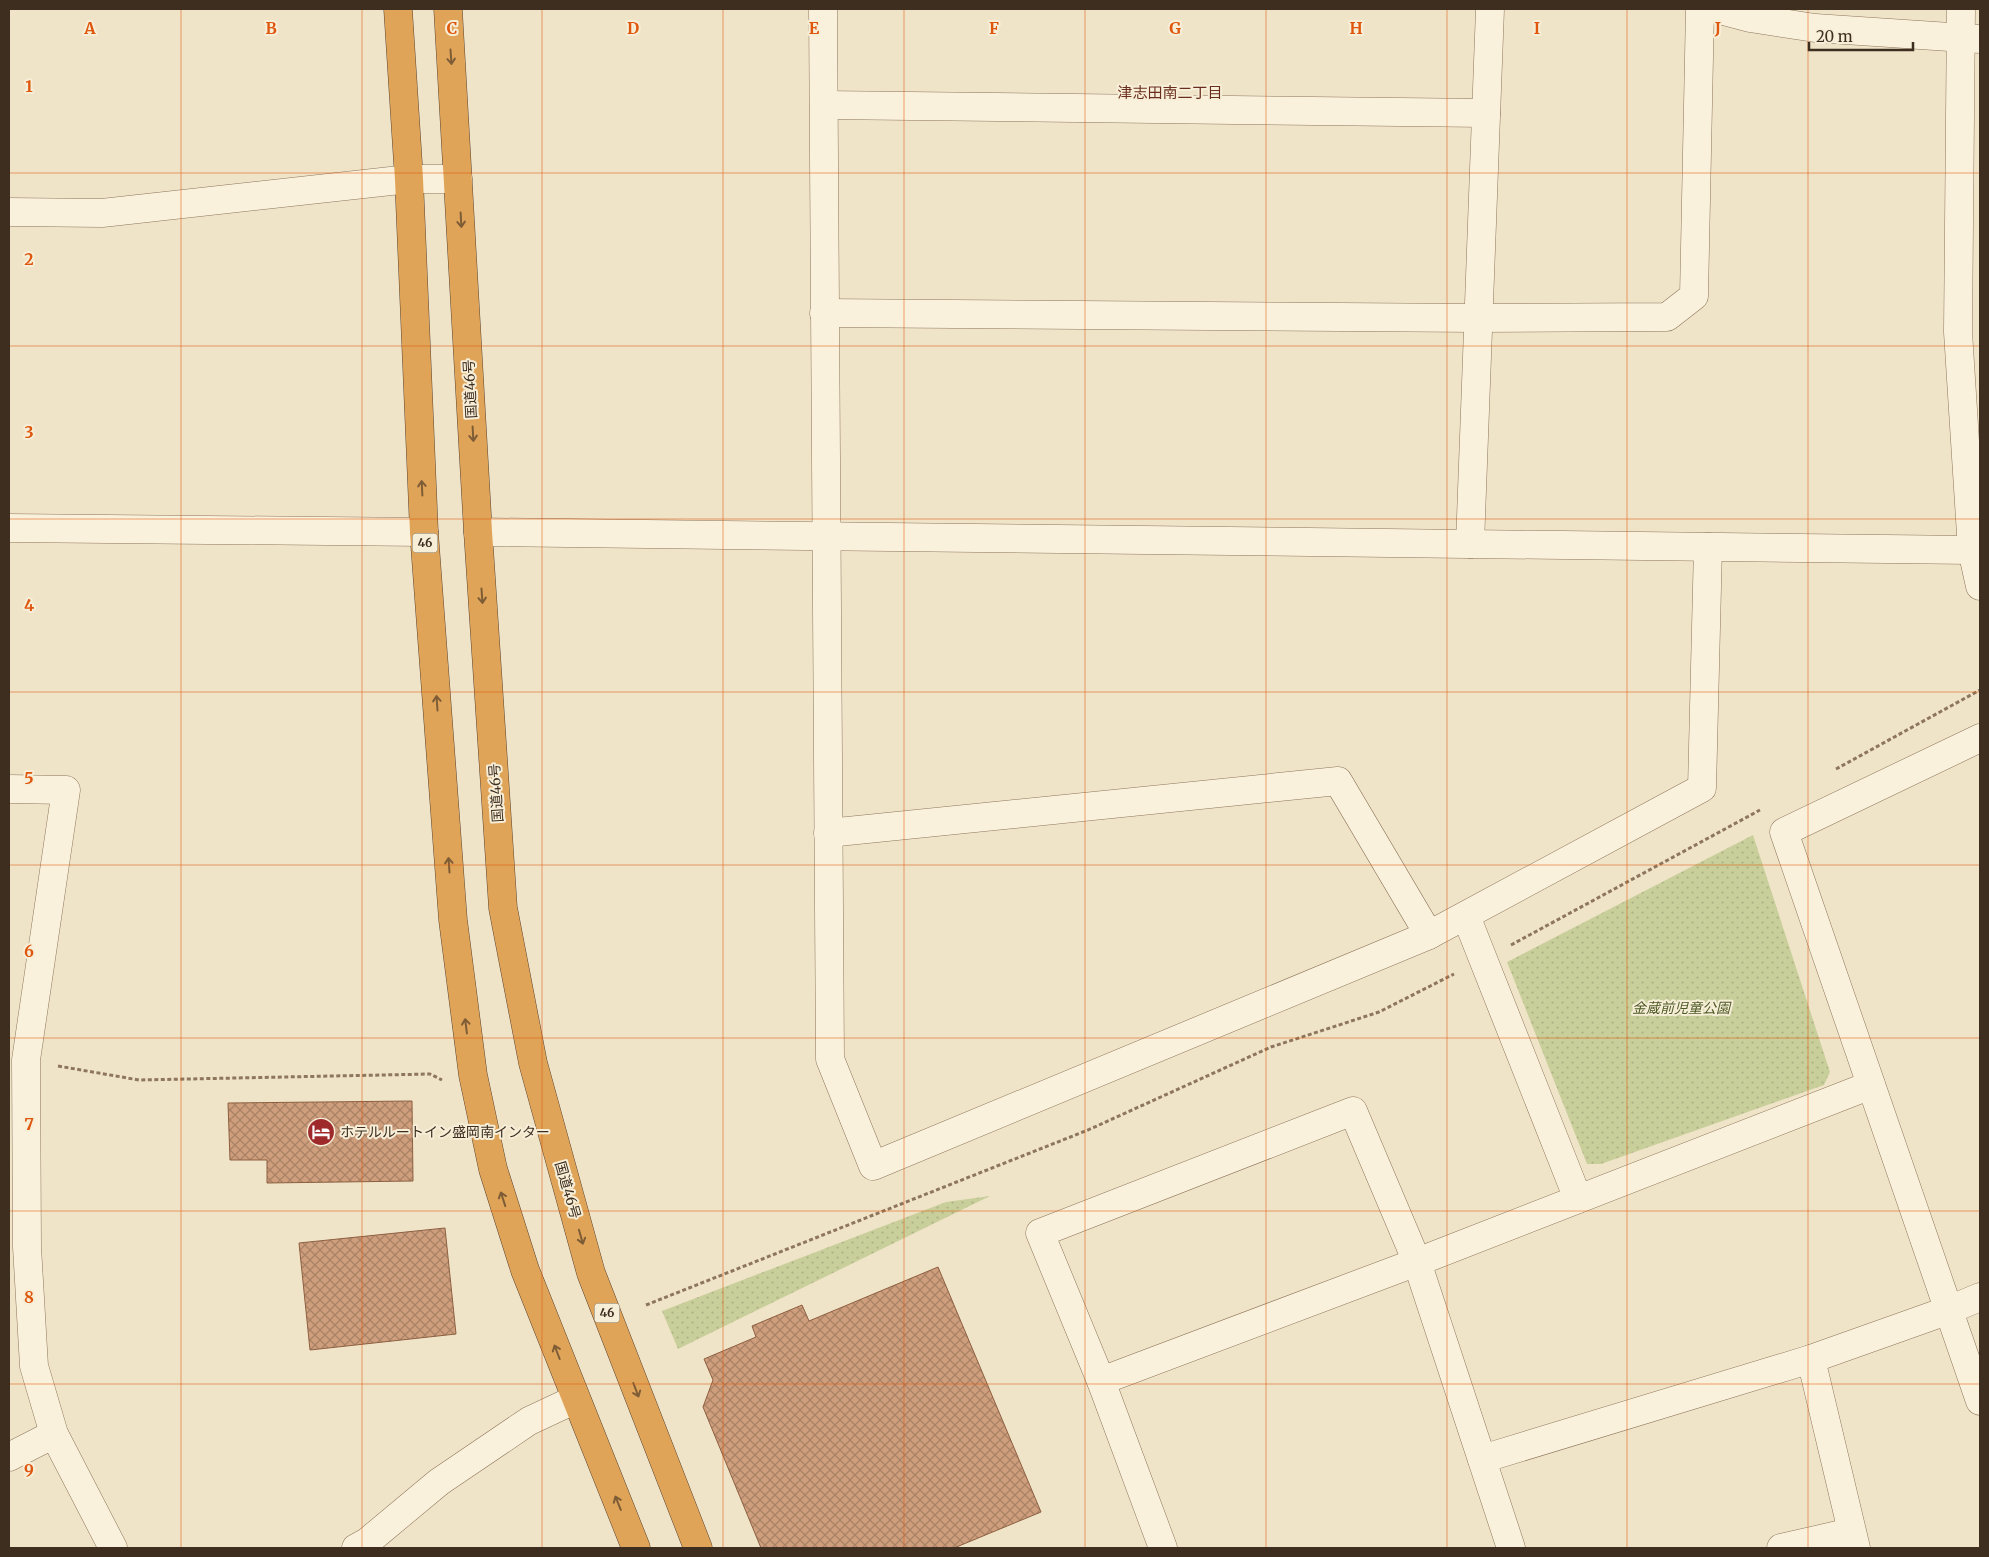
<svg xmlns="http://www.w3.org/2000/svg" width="1989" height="1557" font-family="Merriweather,'Noto Sans JP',serif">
	<defs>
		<pattern id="park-dots" width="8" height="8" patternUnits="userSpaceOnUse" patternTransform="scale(1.25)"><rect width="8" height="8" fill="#c9cf9b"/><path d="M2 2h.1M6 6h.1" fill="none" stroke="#aeb285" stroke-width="1.8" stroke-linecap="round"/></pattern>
		<pattern id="building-cross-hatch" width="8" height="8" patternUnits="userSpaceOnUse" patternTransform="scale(1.25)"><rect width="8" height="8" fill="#cf9f7d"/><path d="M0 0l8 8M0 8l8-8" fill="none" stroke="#a98266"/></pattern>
	</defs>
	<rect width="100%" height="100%" fill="#f0e4c8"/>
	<g fill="url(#park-dots)">
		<path d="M1753,835L1830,1072L1824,1085L1601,1164H1587L1507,962Z"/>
		<path d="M990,1196L678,1349L662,1311L946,1202Z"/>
	</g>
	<g fill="url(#building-cross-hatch)" stroke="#8d5f41">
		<path d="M412,1101L413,1181L267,1183V1160H230L228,1103Z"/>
		<path d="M445,1228L456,1334L310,1350L299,1243Z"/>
		<path d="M938,1267L1041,1512L954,1548H761L703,1407L713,1380L704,1359L756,1337L752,1326L802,1305L809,1321Z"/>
	</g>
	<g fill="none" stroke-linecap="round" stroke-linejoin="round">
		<g stroke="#8d765c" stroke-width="29">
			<g id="minor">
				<path d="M823,9L830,1059L873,1166L1429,935L1702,788L1708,547"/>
				<path d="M1716,9L1750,18L1815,28L1980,39"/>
				<path d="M1961,9L1958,332L1972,550L1980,586"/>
				<path d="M824,105L1486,113"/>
				<path d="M9,212L102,213L409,179H458"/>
				<path d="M824,313L1478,318L1667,317L1694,296L1700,9"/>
				<path d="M9,528L424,532"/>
				<path d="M478,532L1972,550"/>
				<path d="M1470,544L1490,9"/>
				<path d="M1980,738L1784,832L1980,1401"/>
				<path d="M9,789L66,790L26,1060L27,1247L34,1366L54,1434L113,1548"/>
				<path d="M828,833L1338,781L1429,935"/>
				<path d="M1466,916L1578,1199"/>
				<path d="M1101,1381L1040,1233L1353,1111L1417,1262L1511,1548"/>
				<path d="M9,1457L54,1434"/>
				<path d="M1482,1459L1811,1359"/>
				<path d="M356,1548L367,1542L439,1482L529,1421L576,1399"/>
				<path d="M1163,1548L1101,1381L1417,1262L1871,1085"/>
				<path d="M1781,1548L1851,1532"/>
				<path d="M1856,1548L1811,1359L1949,1310L1980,1297"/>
			</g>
		</g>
		<g stroke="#5b4430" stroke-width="29">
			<g id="highway">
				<path d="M398,9L409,179L424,532L453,920L473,1075L493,1169L525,1270L636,1548"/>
				<path d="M448,9L478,532L503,908L533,1063L591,1273L698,1548"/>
			</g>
		</g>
		<g stroke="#8d765c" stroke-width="3" stroke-dasharray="4 2.5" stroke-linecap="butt">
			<path d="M1836,769L1980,690"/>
			<path d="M1511,945L1760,810"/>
			<path d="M58,1066L139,1080L430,1074L442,1080"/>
			<path d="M646,1305L1088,1130L1271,1047L1379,1012L1454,974"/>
		</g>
		<use href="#minor" stroke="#faf1dc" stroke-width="28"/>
		<use href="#highway" stroke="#e0a458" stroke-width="28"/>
	</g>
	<defs><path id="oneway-shaft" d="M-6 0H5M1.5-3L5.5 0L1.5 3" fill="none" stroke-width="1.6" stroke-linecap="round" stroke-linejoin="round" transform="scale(1.25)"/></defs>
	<g stroke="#7e5d36">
		<use href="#oneway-shaft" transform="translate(451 57) rotate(86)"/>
		<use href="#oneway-shaft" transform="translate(461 220) rotate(87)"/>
		<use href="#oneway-shaft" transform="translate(473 434) rotate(87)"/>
		<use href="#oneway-shaft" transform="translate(422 488) rotate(-93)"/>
		<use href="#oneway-shaft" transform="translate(482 596) rotate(86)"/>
		<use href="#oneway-shaft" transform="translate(437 703) rotate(-94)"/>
		<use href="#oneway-shaft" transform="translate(449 865) rotate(-94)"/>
		<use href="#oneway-shaft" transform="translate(466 1026) rotate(-97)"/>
		<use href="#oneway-shaft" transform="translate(503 1199) rotate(-108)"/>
		<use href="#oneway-shaft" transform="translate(581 1237) rotate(74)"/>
		<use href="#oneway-shaft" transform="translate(557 1352) rotate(-111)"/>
		<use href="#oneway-shaft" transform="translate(636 1390) rotate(69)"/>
		<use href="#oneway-shaft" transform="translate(618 1503) rotate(-112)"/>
	</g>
	<path fill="none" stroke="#df570d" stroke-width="1" stroke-opacity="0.55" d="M181,9V1548M362,9V1548M542,9V1548M723,9V1548M904,9V1548M1085,9V1548M1266,9V1548M1447,9V1548M1627,9V1548M1808,9V1548M9,173H1980M9,346H1980M9,519H1980M9,692H1980M9,865H1980M9,1038H1980M9,1211H1980M9,1384H1980"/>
	<defs>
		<g id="hotel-disc" transform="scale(1.4375)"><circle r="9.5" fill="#9e2a2b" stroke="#f7eed8"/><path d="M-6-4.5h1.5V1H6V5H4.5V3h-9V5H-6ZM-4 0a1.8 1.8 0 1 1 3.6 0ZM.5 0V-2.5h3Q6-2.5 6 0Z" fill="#fff"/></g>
	</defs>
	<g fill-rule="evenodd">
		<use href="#hotel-disc" x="321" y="1132"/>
	</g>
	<g text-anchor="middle" stroke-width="4" stroke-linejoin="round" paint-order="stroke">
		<g fill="#f7eed8" stroke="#756857" stroke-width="1">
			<rect x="412.5" y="533.5" width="25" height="19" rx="4"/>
			<rect x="594.5" y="1303.5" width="25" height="19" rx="4"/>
		</g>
		<g font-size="12" font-weight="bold" fill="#3d2e20">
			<text x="425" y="547">46</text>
			<text x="607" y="1317">46</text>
		</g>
		<g font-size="14" fill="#3d2e20" stroke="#f7eed8">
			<text transform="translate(470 389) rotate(-93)" y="5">国道46号</text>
			<text transform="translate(496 793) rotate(-94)" y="5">国道46号</text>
			<text transform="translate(568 1190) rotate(74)" y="5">国道46号</text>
		</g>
		<g font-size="14" font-style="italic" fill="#4d5a26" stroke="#f7eed8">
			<text x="1681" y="1013">金蔵前児童公園</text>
		</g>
		<g font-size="14" fill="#3d2e20" stroke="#f7eed8" text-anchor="start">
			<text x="340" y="1137">ホテルルートイン盛岡南インター</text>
		</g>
		<g font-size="15" fill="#6b2e1e" stroke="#f7eed8">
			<text x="1170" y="98">津志田南二丁目</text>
		</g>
	</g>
	<g font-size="16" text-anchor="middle" font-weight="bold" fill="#df570d" stroke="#f7eed8" stroke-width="4" stroke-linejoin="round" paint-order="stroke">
		<text x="90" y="34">A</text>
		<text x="271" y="34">B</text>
		<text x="452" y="34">C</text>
		<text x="633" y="34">D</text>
		<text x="814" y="34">E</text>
		<text x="994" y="34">F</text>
		<text x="1175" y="34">G</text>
		<text x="1356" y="34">H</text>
		<text x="1537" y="34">I</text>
		<text x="1718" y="34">J</text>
		<text x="29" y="92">1</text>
		<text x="29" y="265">2</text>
		<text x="29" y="438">3</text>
		<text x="29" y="611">4</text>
		<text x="29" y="784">5</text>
		<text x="29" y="957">6</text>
		<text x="29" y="1130">7</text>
		<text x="29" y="1303">8</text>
		<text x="29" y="1476">9</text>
	</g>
	<rect width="1989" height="1557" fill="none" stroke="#3d2e20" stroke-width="20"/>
	<path d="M1809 42v8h104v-8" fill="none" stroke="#3d2e20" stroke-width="2.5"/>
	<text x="1816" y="42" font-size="15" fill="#3d2e20" stroke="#f7eed8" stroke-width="4" paint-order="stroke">20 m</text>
</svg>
